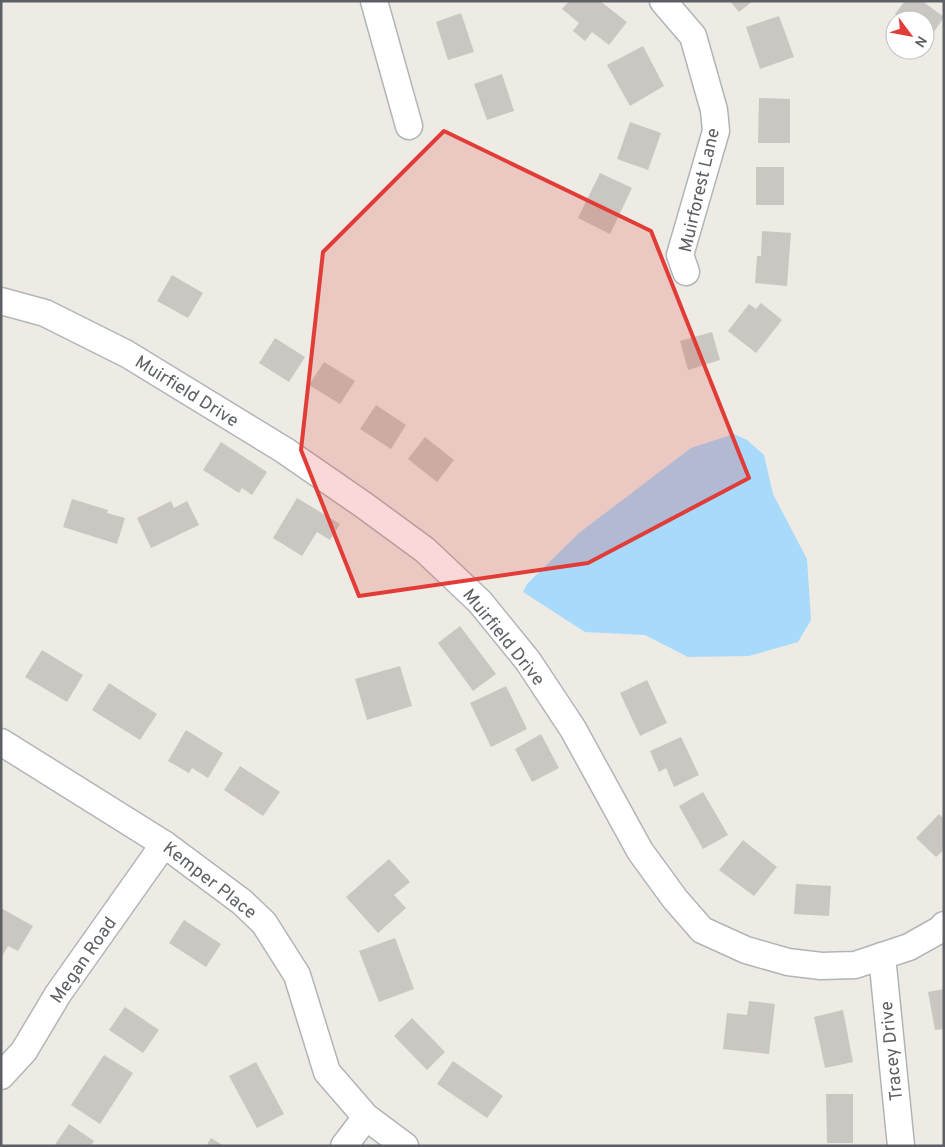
<svg xmlns="http://www.w3.org/2000/svg" width="945" height="1147" font-family="Overpass,sans-serif">
	<rect width="100%" height="100%" fill="#eeebe4"/>
	<path fill="#a7dafb" d="M734,434L747,440L764,455L773,494L807,559L811,620L798,642L749,656L688,657L645,635L585,632L523,592L527,584L579,533L691,448Z"/>
	<g fill="#cac6c1">
		<path d="M569,1H600L627,22L609,45L592,32L585,41L573,31L579,23L562,9Z"/>
		<path d="M730,1H753L739,12Z"/>
		<path d="M905,1H922L944,17L929,39L925,36V20H903L895,14Z"/>
		<path d="M461,13L474,52L448,60L436,22Z"/>
		<path d="M779,16L794,57L760,69L746,27Z"/>
		<path d="M643,46L664,86L630,106L607,65Z"/>
		<path d="M502,74L514,111L487,120L474,84Z"/>
		<path d="M759,98L790,99V143H758Z"/>
		<path d="M630,122L661,133L648,170L617,159Z"/>
		<rect x="756" y="167" width="28" height="38"/>
		<path d="M600,173L632,188L610,234L578,218Z"/>
		<path d="M762,231L791,233L787,286L755,283L757,256H761Z"/>
		<path d="M172,275L203,293L188,318L157,301Z"/>
		<path d="M761,303L782,320L756,353L728,331L749,304L756,309Z"/>
		<path d="M712,332L720,360L688,370L680,341Z"/>
		<path d="M275,338L305,357L289,382L259,363Z"/>
		<path d="M324,362L355,381L340,404L309,385Z"/>
		<path d="M376,405L406,425L391,449L360,429Z"/>
		<path d="M425,437L454,460L437,482L408,459Z"/>
		<path d="M221,442L267,472L252,495L242,488L239,493L203,470Z"/>
		<path d="M297,498L340,524L330,540L317,532L302,556L273,538Z"/>
		<path d="M72,499L108,510L107,513L125,518L117,544L63,527Z"/>
		<path d="M171,501L174,508L187,501L199,525L151,548L137,518Z"/>
		<path d="M460,626L496,674L473,691L438,643Z"/>
		<path d="M42,650L83,675L67,702L25,677Z"/>
		<path d="M400,666L412,706L367,720L355,679Z"/>
		<path d="M647,680L667,723L640,736L620,693Z"/>
		<path d="M109,683L157,714L140,740L92,710Z"/>
		<path d="M506,686L527,729L491,747L470,703Z"/>
		<path d="M186,730L223,753L208,778L192,768L189,773L168,761Z"/>
		<path d="M541,734L559,768L532,782L515,749Z"/>
		<path d="M681,737L699,775L674,787L666,768L659,772L650,751Z"/>
		<path d="M240,766L280,792L263,816L224,790Z"/>
		<path d="M703,792L728,835L703,849L679,806Z"/>
		<path d="M939,814L944,819V850L936,857L916,838Z"/>
		<path d="M743,840L777,867L754,896L719,870Z"/>
		<path d="M389,859L410,882L394,895L406,908L378,933L346,897Z"/>
		<path d="M796,884L831,886L829,916L794,914Z"/>
		<path d="M1,908L33,926L18,951L8,946L1,958Z"/>
		<path d="M184,920L221,944L206,967L169,943Z"/>
		<path d="M395,938L414,989L379,1002L359,951Z"/>
		<path d="M944,989V1029L935,1030L928,992Z"/>
		<path d="M749,1001L775,1004L769,1054L723,1049L727,1013L747,1015Z"/>
		<path d="M125,1007L159,1030L143,1053L109,1030Z"/>
		<path d="M843,1010L853,1062L825,1068L814,1017Z"/>
		<path d="M412,1018L445,1052L427,1070L394,1036Z"/>
		<path d="M104,1055L133,1073L100,1124L71,1105Z"/>
		<path d="M453,1061L503,1096L487,1118L437,1084Z"/>
		<path d="M256,1062L284,1114L257,1128L229,1076Z"/>
		<path d="M826,1094H853V1143H827Z"/>
		<path d="M69,1124L94,1141L91,1146H54Z"/>
		<path d="M211,1138L224,1146H206Z"/>
	</g>
	<g fill="none" stroke-linecap="round" stroke-linejoin="round">
		<g stroke="#b1b5b9" stroke-width="29">
			<g id="street">
				<path d="M374,1L409,126"/>
				<path d="M663,1L693,36L714,110L716,131L680,255L686,272"/>
				<path d="M1,301L45,313L127,354L284,450L365,506L425,550L480,602L528,661L573,729L640,851L675,899L702,930L746,950L788,962L821,966L855,965L909,947L941,929L944,925"/>
				<path d="M1,742L164,844L242,902L264,923L297,975L327,1072L366,1117L405,1146"/>
				<path d="M882,956L901,1146"/>
				<path d="M1,1076L24,1051L58,994L164,844"/>
				<path d="M344,1146L366,1117"/>
			</g>
		</g>
		<use href="#street" stroke="#fff" stroke-width="26"/>
	</g>
	<path fill="#e13c37" fill-opacity="0.2" stroke="#e13c37" stroke-width="4" stroke-linejoin="round" d="M444,131L651,231L749,478L588,563L359,596L301,450L323,252Z"/>
	<g text-anchor="middle" stroke-width="4.5" stroke-linejoin="round" paint-order="stroke">
		<g font-size="18" fill="#5c6064" stroke="#fff">
			<text transform="translate(699 190) rotate(-77)" y="6">Muirforest Lane</text>
			<text transform="translate(187 391) rotate(32)" y="6">Muirfield Drive</text>
			<text transform="translate(504 637) rotate(51)" y="6">Muirfield Drive</text>
			<text transform="translate(210 880) rotate(38)" y="6">Kemper Place</text>
			<text transform="translate(83 960) rotate(-55)" y="6">Megan Road</text>
			<text transform="translate(891 1051) rotate(-96)" y="6">Tracey Drive</text>
		</g>
	</g>
	<rect width="945" height="1147" fill="none" stroke="#5c6064" stroke-width="5"/>
	<g transform="translate(910 35) rotate(122)"><circle r="24" fill="#ffffff" stroke="#bebfc1"/>
	<path d="M0-4L9 19L0 12L-9 19Z" fill="#e13c37"/>
	<text y="-8" font-size="14" font-weight="bold" text-anchor="middle" fill="#5c6064">N</text>
	</g>
</svg>
